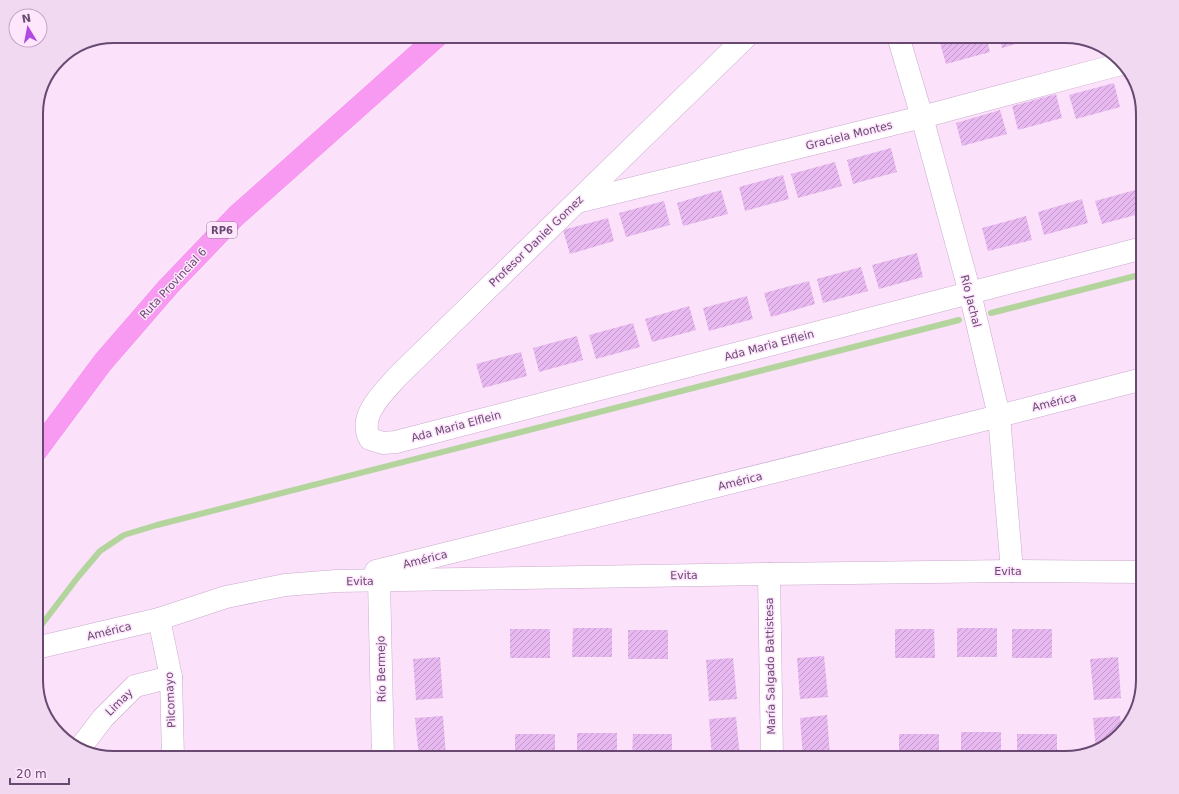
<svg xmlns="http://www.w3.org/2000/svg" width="1179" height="794" font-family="'DejaVu Sans',sans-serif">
	<defs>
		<pattern id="building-hatch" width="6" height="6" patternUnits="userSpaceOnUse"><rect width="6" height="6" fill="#e8b9f0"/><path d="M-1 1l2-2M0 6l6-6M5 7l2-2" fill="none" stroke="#c098c7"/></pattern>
	</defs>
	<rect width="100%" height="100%" fill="#fbe1f9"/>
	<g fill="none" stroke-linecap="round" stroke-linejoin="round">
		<g stroke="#b3d59d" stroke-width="6">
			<path d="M991,313L1143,274"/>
			<path d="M36,632L78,577L100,551L124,535L157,525L959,320"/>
		</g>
	</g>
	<g fill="url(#building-hatch)">
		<path d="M956,36H986L990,52L946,64L939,40Z"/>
		<path d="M999,36H1043L1002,48Z"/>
		<path d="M1135,79L1141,103L1138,104L1131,80Z"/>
		<path d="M1114,83L1120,107L1076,119L1069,95Z"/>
		<path d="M1056,94L1062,118L1018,130L1012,106Z"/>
		<path d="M1000,110L1007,134L962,146L956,123Z"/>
		<path d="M891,148L897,172L853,184L847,160Z"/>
		<path d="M835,162L842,186L798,198L791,174Z"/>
		<path d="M783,175L789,199L745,211L739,187Z"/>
		<path d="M1139,189L1143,201V213L1102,224L1095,201Z"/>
		<path d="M721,190L728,214L683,226L677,203Z"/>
		<path d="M1082,199L1088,223L1044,235L1038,212Z"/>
		<path d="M664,201L670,225L626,237L619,213Z"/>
		<path d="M1026,216L1032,240L988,251L982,228Z"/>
		<path d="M608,218L614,241L570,254L563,230Z"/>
		<path d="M917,253L923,277L879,289L872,265Z"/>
		<path d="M861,267L868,291L823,303L817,279Z"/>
		<path d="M809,281L815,304L771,317L764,293Z"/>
		<path d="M747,296L753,319L709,331L703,308Z"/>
		<path d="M689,306L696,330L652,342L645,319Z"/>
		<path d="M633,323L640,347L596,359L589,335Z"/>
		<path d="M577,336L583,360L539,372L533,348Z"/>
		<path d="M521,352L527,376L483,388L476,364Z"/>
		<path d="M573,628H612V657H572Z"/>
		<rect x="957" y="628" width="40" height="29"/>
		<rect x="510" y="629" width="40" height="29"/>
		<path d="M895,629H934L935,658H895Z"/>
		<rect x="1012" y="629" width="40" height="29"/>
		<rect x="628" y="630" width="40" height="29"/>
		<path d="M824,656L828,697L800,699L797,658Z"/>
		<path d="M440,657L443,698L416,700L413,659Z"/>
		<path d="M1118,657L1121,698L1094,700L1090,659Z"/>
		<path d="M733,658L737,699L709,701L706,660Z"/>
		<path d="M827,715L830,756L803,758L800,718Z"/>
		<path d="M443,716L446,757L419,758L415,718Z"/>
		<path d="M1120,716L1122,731L1104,748L1096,750L1093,718Z"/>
		<path d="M736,717L740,758H712L709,719Z"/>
		<rect x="961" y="732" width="40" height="26"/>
		<rect x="577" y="733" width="40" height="25"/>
		<rect x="515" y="734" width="40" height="24"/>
		<path d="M633,734H672V758H632Z"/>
		<rect x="899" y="734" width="40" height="24"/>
		<rect x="1017" y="734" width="40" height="24"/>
	</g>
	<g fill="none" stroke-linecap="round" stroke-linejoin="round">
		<g stroke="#caabce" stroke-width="23">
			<g id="minor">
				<path d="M747,36L398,376C384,392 357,416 370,439L383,443L396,442L1143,248"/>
				<path d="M898,36L922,117L970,293L999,416L1012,571"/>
				<path d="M577,202L922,117L1121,64"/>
				<path d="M376,571L999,416L1143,379"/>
				<path d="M769,574L772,758"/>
				<path d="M379,580L383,758"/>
				<path d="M159,619L171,677L173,758"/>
				<path d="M36,648L159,619L226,597L285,585L336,581L769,574L1012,571L1143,572"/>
				<path d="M80,748L103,718L135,686L171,677"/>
			</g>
		</g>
		<g stroke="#fff" stroke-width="23">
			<path id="major" d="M36,452L103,362L168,287L236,216L438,36"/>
		</g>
		<use href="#minor" stroke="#fff" stroke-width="22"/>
		<use href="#major" stroke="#f89af1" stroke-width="22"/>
	</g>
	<g text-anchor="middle" stroke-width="3" stroke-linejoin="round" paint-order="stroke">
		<rect fill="#fee6fd" stroke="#96789b" stroke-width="1" x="207" y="222" width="30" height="16" rx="3"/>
		<g font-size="10" font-weight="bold" fill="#694971">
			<text x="222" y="234">RP6</text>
		</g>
		<g font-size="11" fill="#694971" stroke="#fee6fd">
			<text transform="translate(849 135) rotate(-14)" y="4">Graciela Montes</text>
			<text transform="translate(536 241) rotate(-44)" y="4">Profesor Daniel Gomez</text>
			<text transform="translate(173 283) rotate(-47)" y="4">Ruta Provincial 6</text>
			<text transform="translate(971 301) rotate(76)" y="4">Río Jachal</text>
			<text transform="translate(769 345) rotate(-15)" y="4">Ada Maria Elflein</text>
			<text transform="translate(1054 402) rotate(-14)" y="4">América</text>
			<text transform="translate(456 426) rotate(-15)" y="4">Ada Maria Elflein</text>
			<text transform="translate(740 481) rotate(-14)" y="4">América</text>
			<text transform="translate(425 559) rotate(-14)" y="4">América</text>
			<text x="1008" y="575">Evita</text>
			<text transform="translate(684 575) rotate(-1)" y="4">Evita</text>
			<text transform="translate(360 581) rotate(-1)" y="4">Evita</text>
			<text transform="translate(109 631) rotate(-14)" y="4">América</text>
			<text transform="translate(770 666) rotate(-91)" y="4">María Salgado Battistesa</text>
			<text transform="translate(381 669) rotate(-91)" y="4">Río Bermejo</text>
			<text transform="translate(170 700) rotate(-93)" y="4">Pilcomayo</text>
			<text transform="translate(119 702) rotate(-45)" y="4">Limay</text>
		</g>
	</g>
	<path d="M0 0H1179V794H0ZM114 43H1065A71 71 0 0 1 1136 114V680A71 71 0 0 1 1065 751H114A71 71 0 0 1 43 680V114A71 71 0 0 1 114 43Z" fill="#f2d9f2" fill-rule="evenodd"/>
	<path fill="none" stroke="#694971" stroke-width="2" d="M114 43H1065A71 71 0 0 1 1136 114V680A71 71 0 0 1 1065 751H114A71 71 0 0 1 43 680V114A71 71 0 0 1 114 43Z"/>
	<g transform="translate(28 28) rotate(350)"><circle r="19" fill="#fee6fd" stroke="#c2a7c5"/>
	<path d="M0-3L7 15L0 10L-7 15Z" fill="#b049e2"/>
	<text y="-6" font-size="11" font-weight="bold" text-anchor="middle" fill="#694971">N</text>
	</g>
	<path d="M10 778v6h59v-6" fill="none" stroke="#694971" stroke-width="2"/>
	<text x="16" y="778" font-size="12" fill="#694971" stroke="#fee6fd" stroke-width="3" paint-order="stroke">20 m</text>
</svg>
